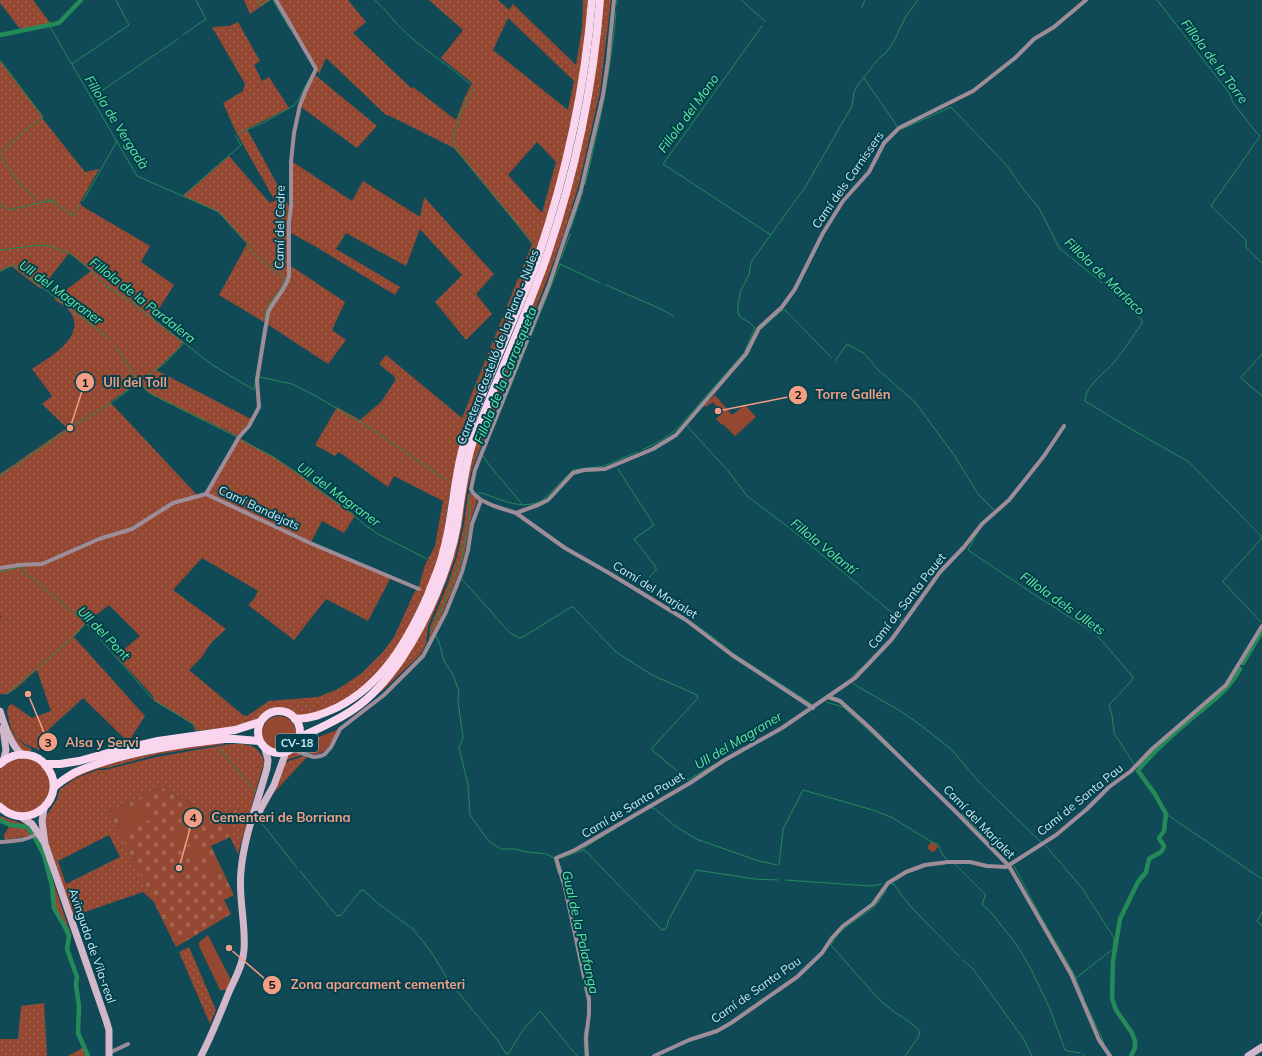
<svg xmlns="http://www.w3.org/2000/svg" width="1262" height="1056" font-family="Mulish,sans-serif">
	<defs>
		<pattern id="grass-dots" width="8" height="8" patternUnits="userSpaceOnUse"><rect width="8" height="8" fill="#944832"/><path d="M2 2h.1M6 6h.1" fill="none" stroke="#a26250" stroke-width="1.8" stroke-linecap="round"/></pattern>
		<pattern id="cemetery-stones" width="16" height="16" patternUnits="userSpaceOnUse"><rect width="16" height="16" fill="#944832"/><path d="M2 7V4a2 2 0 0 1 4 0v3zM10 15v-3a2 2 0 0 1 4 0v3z" fill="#a26250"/></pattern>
	</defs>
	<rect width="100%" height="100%" fill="#114a57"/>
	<g fill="url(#grass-dots)" fill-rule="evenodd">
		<path d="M0,0H33L51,24L21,30L0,3Z"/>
		<path d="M244,0H270L250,14Z"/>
		<path d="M275,0H348L366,22L353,33L411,88L413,87L456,120L464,99L472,83L441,58L463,30L429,0H498L509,10L513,4L576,65L582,28L583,0H588C581,93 561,187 528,274C513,316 495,357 479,398C472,414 465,430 460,446C449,481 448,518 440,553C436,571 427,588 419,605C412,618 406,632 399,645C383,671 359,693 332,707C323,711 311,713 301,716L286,710L277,708L267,712L259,718L233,727L195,731L193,724L154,701L153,696L116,656L140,636L109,605L87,622L74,637L145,716L131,738V743L130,744L83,698L48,730L53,737L39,750L25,744L17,738L11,729L7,712L8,707L12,704L32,718L51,711L37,670C28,676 11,698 0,694V618L1,617L0,614V570L11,567L31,566L82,546L117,535L180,501L206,496L240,438L258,449L272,456L300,475L355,516L344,533L322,521L311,542L391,577L368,621L326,599L294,640L248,605L254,599L258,591L202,558L173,590L226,629L211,643L201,658L189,670L243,715L247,716L269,701L318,697L338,689L362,673L383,652L394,637L415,591L419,586L425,565L435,546L443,501L394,476L388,487L339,452L335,456L315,445L337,407L360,420L381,402L395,381V377L379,364L386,355L462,418L532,244L518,226L454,148L388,115L387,116L326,58L319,74ZM508,18L574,81L568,110L493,50ZM537,142L556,162L542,213L508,175Z"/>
		<path d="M603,0H611L600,92L579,184L563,236L545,285L472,469L466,496L462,526L455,558L440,598L428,626L426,644L420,655L381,692L380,690L391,678L463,495L474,448L561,221Z"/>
		<path d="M238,22L260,61L254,65L262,81L269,77L289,108L247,129L290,208L288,222V261L291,266L345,302L332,330L346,340L328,364L267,324L219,295L247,244L218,212L183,196L229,156L270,203L275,201L236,132L223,103L243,91L245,84L212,27L229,26Z"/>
		<path d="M0,61L42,115V118L85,172L99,169L80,203L82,206L150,246L141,262L174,285L153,318L183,342L178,349L156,370L251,419L243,431L237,436L149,393L139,382L110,402L197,495L179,500L129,528L89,541L41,563L0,567V474L67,428L42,404L52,396L32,369C48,358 86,338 71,313C67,307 59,303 54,299L91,271L69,253L41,289L11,266L0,272Z"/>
		<path d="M314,74L377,126L357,148L301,107L305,90Z"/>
		<path d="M293,162L352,201L363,181L420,217L424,197L494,274L476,294L492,314L466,340L435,302L462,275L420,229L406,266L346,233L336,249L400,287L395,295L318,248L291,233Z"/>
		<path d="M468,493L478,498L471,519L465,551L459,574L434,633L429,642L430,627L447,586L457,557L464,525Z"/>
		<path d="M8,725C14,736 20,744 32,749L28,753L18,749Z"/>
		<path d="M311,734L310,742L304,753L299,745L302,741Z"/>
		<path d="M223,742L224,744L159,754L107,768L96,769L82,775L64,784L78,774L94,768L132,758L168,750Z"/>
		<path d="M230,744C246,744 259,743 264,762L238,854L230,837L228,838L234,817L240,807L201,824L190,803L161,787L109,812L154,902L143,892L73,916L48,847L45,818L57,799L60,789L75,779L97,770H105L156,757ZM109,835L120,857L66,884L58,861Z"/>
		<path d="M293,751L302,755L283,761Z"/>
		<path d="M304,756H308L268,799L283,763Z"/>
		<path d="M23,757C71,768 47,825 13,811C8,809 4,807 0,803V768L7,762Z"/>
		<path d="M0,816L29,826L34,833L29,836L5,840L4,835L10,825L0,820Z"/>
		<path d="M44,855V854L71,935L69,936L66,929L54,908L52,886Z"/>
		<path d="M189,947L216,1010L210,1024L179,952Z"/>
		<path d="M44,1003L47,1056H0V1039H18L21,1006Z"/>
		<path d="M84,1047L88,1056H68Z"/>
	</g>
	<path fill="url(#cemetery-stones)" d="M161,787L190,803L201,824L240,806L234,817L228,838L211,846L234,895L224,900L231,914L176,947L109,812Z"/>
	<g fill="#944832">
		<path d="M715,395L732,415L745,405L756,417L735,436L723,424L722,425L716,419L722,413L713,402L706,407L704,405Z"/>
		<circle cx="279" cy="733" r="17"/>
		<path d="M339,729C330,742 327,759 308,753L314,739Z"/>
		<path d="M142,801L151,819L140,824L137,822L130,807Z"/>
		<path d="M128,808L135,823L134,827L123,832L115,814Z"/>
		<path d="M183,820L193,842L183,847L176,833V827Z"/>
		<path d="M931,842L936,844L938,847L935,851L932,852L927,848Z"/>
		<path d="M197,850L200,857L190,861L187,855Z"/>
		<path d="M212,863L218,876L214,879L207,865Z"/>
		<path d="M208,935L232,982L228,990H220L199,946V942Z"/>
	</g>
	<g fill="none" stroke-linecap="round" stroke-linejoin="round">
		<g stroke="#238a58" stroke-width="1">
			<path d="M258,0L261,6L270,0"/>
			<path d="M273,0L290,29"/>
			<path d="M375,0C387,10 395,24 407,34C427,52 450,66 470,84"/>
			<path d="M741,0L765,21"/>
			<path d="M1157,0L1230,94L1233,103L1256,132L1260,136L1211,206L1246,240V247L1262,263"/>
			<path d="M617,5V0"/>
			<path d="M862,7L865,0"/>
			<path d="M49,25L137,176L219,212L249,245L251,251L285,279C283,288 273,296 269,305C265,310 265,315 264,321"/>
			<path d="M762,26L663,164L771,235"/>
			<path d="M183,35L206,19L196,0"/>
			<path d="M0,60L43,117L24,131L0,153"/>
			<path d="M72,64L129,25L116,0"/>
			<path d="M864,78L897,126"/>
			<path d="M474,88C463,107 455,123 453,145L531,241"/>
			<path d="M91,98L178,39"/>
			<path d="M902,129L951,107L1008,167L1023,189L1039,208L1060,249L1104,284L1142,320V323C1133,336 1125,349 1115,361C1106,372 1085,386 1085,401L1136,432L1189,462L1262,537"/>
			<path d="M239,133L263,123L293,106C300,101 304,86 310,78"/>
			<path d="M0,156L19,183L39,202"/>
			<path d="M585,185C599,128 611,71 616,12"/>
			<path d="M184,195L241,145L235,135"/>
			<path d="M46,200H52L55,203"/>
			<path d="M83,201L117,141"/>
			<path d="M0,205L7,209"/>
			<path d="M8,210L49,201L55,203L73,216L79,206"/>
			<path d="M571,228L583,191"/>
			<path d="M534,246L536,247"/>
			<path d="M0,250L41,245L50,246L71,254L88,268L105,285L127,299L214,366L254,390L264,326"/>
			<path d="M561,259L570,234"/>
			<path d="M560,264L600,283"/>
			<path d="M0,271L13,265L110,339"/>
			<path d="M606,285L663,310L673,316"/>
			<path d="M761,329L781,311L785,310L831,357"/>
			<path d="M115,346L139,382L149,393L237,437"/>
			<path d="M1262,354L1241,377V378L1262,396"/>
			<path d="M835,361L847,344L865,354L877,369L915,402L954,455L978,494L994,510"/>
			<path d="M260,377L292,384L314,395L370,428L445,479"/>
			<path d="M142,380L165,363L183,344"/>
			<path d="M495,425L560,264"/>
			<path d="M687,426L730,473L747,496L791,529L902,621"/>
			<path d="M241,440L272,456L299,474L323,493L350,512L365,525L378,534L427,559"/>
			<path d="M642,450L662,440L677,429L744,353L755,328L750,323L740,317L738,312V304L741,290L749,275L751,262L806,186L815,170L852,106L854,92L857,86L879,58L886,53L895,39L906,16L918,0"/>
			<path d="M483,456L490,466L523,505"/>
			<path d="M618,469L654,525L634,539L656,567V570L639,589"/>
			<path d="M0,476L70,428L111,403L139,382"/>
			<path d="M478,493H482C502,500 522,511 543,500L573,470L604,466L637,452"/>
			<path d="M977,533L968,550L1035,595L1096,634L1133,677V679L1109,705L1112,715L1114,733L1134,764"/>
			<path d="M432,562L434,563"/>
			<path d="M0,572L21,567L26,575L33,579L86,623L152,698"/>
			<path d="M462,579L510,633L519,638L523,637L571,607H573L616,652L652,675L697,695L698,698L652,748V750L688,780L744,747"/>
			<path d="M691,622L717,640"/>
			<path d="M1261,622L1223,582V581L1262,538"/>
			<path d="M433,634L431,631L440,613L462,558L470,510L469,496H470"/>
			<path d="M436,636L439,642L444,661L452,673L459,691L458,701L463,738L459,748L460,752L468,785L470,815L485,836L490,842L501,849H515L527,852L546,854L553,857L554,859"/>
			<path d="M719,642L734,654L813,705"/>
			<path d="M852,676L863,667"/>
			<path d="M853,683L855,685L902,712L923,727L951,749L979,782L1041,842"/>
			<path d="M7,694L73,637L86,623"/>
			<path d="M154,700L193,724L194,726"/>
			<path d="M826,702L843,707L891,751"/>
			<path d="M198,730H199"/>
			<path d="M219,748L256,792"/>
			<path d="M651,808H654L675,826L696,839L759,861L777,865"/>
			<path d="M264,810L261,822L297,868"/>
			<path d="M962,814L1011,862"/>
			<path d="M1166,814L1262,879"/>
			<path d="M1046,846L1082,888L1114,938L1113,949L1076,978"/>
			<path d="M583,850L585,847L615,829"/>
			<path d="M561,858L583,850L587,852L600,866L662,930L666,929L669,919L696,870L755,879L778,880"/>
			<path d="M555,861L558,873"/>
			<path d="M955,864L985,894V896L982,905L990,911L1016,944L1030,967L1050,1009L1065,1050L1068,1051L1080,1053"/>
			<path d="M779,865L783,829L803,790L873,810L891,817L932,842L938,844L942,854L947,860"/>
			<path d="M1014,866L1041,917L1074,974L1084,999"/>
			<path d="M300,871L337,916L341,915L360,891L363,890L380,905L413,929L432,953L448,980L499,1042L506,1054H508L523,1030L540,1011L577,1056"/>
			<path d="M785,880L870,886L882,884"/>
			<path d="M891,884H894L902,896L913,909L959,956"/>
			<path d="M886,891C882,896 878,904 873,908C858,920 839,927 831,945C848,964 865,985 883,1003C895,1014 909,1020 920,1031L918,1038L905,1056"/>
			<path d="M1262,912L1257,921L1262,926"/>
			<path d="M576,946L587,1000"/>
			<path d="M963,960L973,969L1023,1038L1032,1056"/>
			<path d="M1085,1002L1104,1043"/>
			<path d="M1083,1054L1084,1056"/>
			<path d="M585,1056L584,1037L585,1029"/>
		</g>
		<g stroke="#238a58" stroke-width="4.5">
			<path d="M0,35L59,23L81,0"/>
			<path d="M1243,663L1262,631"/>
			<path d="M1140,768C1155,750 1173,734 1191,719C1209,704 1229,690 1240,669"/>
			<path d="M0,820L10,825L28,827L32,834"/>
			<path d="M35,838L44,855L52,886L54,908L66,929L69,936L67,949L77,977L76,985L79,1006L78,1033L88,1056"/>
			<path d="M1131,1056L1135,1048V1041L1132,1033L1116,1010L1112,998L1113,961L1120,919L1138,882L1146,872L1149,859C1155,854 1163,854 1164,846L1159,838L1164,831L1166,814L1155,794L1138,771"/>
		</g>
		<g stroke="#9e8d99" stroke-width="4">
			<path d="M614,0L608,60L603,95L581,190L549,285L475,470L471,489L473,493L481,500L494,506L516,513L565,548L609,573L686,620L732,655L813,708"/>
			<path d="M206,494L239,437L249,426L259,407L257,380L268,313C273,300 286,290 289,276V223L291,206V162L294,133L300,105L306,90L316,69L276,0"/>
			<path d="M516,513L538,505L548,500L573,473L584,470L605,469L653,449L676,435L746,354L759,328L782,307L795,289L823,233L843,201L869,172L884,143L899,128L973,91L1015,58L1034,39L1054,27L1086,0"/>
			<path d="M0,568L19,565L42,564L99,539L132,529L173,503L206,494L310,543L419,589"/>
			<path d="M828,697L840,701L870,728L956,812L1009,866L1071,974L1099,1040L1110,1056"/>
			<path d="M292,749L304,754L297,743"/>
			<path d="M304,754L314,757L321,756L325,754L331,747L340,729L384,695L423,656L446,612L462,572L468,550L472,524L481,500"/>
			<path d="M0,842C13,841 27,841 38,833"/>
			<path d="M109,1053L128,1044"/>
			<path d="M587,1056L586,1038L589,1014V999L565,888L556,858L575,850L690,783L723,761L782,728L855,678L892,639L940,572L964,547L982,524L1009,500L1044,456L1064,426"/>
			<path d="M654,1056L689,1040L717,1031L731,1023L797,977L822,953L832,938L843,926L873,904L888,883L906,872L925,865L948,862H970L987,866L1006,867L1056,835L1087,809L1109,787L1131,771L1152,749L1226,685L1262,626"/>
		</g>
		<g stroke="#d2b6c9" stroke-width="7">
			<path d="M0,711C5,727 10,743 22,755"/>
			<path d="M3,728L6,750L3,762"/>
			<path d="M44,809L42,821L45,844L106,1020L109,1030V1056"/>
			<path d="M21,817L32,824L44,842"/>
			<path d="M256,817L274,785L286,752"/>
			<path d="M201,1056C212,1035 220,1014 229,992C235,978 243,965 244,950C246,923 238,897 241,871C244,836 258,802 267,768L268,760L265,749"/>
			<path d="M1248,1056L1262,1047"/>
		</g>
		<g stroke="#f9d5ee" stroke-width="8">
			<circle cx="279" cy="732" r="21"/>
			<path d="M295,719C311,719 323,714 338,707C383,684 408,640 428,595C433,581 440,567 443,553C454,516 453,477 465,441C485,380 514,323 536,263C565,179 585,88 592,0"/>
			<path d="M299,738C317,729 337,721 354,709C373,696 389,677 402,658C427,620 449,570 457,525C461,497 464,470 472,444C479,424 488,405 495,386C512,346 528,307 543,267C573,182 593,89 600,0"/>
			<path d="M0,764C7,757 18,753 28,755C35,756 42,760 46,766C71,796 29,834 0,807"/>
			<path d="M45,764H60L79,761L115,751L158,741L235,730L260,722"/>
			<path d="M54,787C60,782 67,777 74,773C116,754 177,744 224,739H234L259,741"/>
		</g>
	</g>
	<g text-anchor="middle" stroke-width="4" stroke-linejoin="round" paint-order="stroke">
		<rect fill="#01404c" stroke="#8eb4bd" stroke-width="1" x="276" y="734" width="42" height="18" rx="3"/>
		<g font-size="11" font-weight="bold" fill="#cbe6ee">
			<text x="297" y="747">CV-18</text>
		</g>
		<g font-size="12" fill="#cbe6ee" stroke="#01404c">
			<text transform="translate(848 180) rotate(-55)" y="4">Camí dels Carnissers</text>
			<text transform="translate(280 227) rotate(-89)" y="4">Camí del Cedre</text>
			<text transform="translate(498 347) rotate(-69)" y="4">Carretera Castelló de la Plana - Nules</text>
			<text transform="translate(259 508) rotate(25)" y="4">Camí Bandejats</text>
			<text transform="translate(655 590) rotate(32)" y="4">Camí del Marjalet</text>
			<text transform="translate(907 601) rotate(-52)" y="4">Camí de Santa Pauet</text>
			<text transform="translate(1080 800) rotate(-39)" y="4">Camí de Santa Pau</text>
			<text transform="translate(633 805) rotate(-31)" y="4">Camí de Santa Pauet</text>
			<text transform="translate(979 822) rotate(46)" y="4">Camí del Marjalet</text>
			<text transform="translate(92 946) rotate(71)" y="4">Avinguda de Vila-real</text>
			<text transform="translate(756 990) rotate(-35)" y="4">Camí de Santa Pau</text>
		</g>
		<g font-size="13" font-style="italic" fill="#67e7a1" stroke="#01404c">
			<text transform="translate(1215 61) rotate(53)" y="5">Fillola de la Torre</text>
			<text transform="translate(688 113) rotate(-54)" y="5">Fillola del Mono</text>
			<text transform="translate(117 122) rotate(58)" y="5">Fillola de Vergadà</text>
			<text transform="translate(1105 276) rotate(44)" y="5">Fillola de Marlaco</text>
			<text transform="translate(61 292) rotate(36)" y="5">Ull del Magraner</text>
			<text transform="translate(143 300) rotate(38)" y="5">Fillola de la Pardalera</text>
			<text transform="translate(505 375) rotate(-68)" y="5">Fillola de la Carrasqueta</text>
			<text transform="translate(339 494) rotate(36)" y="5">Ull del Magraner</text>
			<text transform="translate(824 546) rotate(39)" y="5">Fillola Volantí</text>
			<text transform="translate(1063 603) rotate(35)" y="5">Fillola dels Ullets</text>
			<text transform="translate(104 633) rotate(46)" y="5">Ull del Pont</text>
			<text transform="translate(738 740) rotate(-31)" y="5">Ull del Magraner</text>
			<text transform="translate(581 932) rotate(77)" y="5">Gual de la Palafanga</text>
		</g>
	</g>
	<path fill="none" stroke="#f49e86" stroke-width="1.5" d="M70 428L85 382M718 411L798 395M28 694L48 742M179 868L193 818M229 948L272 985"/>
	<g fill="#f49e86" stroke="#01404c" stroke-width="1.5">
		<circle cx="70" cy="428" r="4"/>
		<circle cx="718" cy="411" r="4"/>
		<circle cx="28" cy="694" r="4"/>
		<circle cx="179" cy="868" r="4"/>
		<circle cx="229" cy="948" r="4"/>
		<circle cx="85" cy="382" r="10"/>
		<circle cx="798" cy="395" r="10"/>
		<circle cx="48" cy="742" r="10"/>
		<circle cx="193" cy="818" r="10"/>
		<circle cx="272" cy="985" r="10"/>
	</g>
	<g font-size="12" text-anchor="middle" font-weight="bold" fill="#111">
		<text x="85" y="387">1</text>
		<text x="798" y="399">2</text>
		<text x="48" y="747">3</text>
		<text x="193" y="822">4</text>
		<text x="272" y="989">5</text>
	</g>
	<g font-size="13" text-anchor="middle" font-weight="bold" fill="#f49e86" stroke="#01404c" stroke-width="4" stroke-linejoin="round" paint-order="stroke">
		<text x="135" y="387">Ull del Toll</text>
		<text x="853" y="399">Torre Gallén</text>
		<text x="102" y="747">Alsa y Servi</text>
		<text x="281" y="822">Cementeri de Borriana</text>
		<text x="378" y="989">Zona aparcament cementeri</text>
	</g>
</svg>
